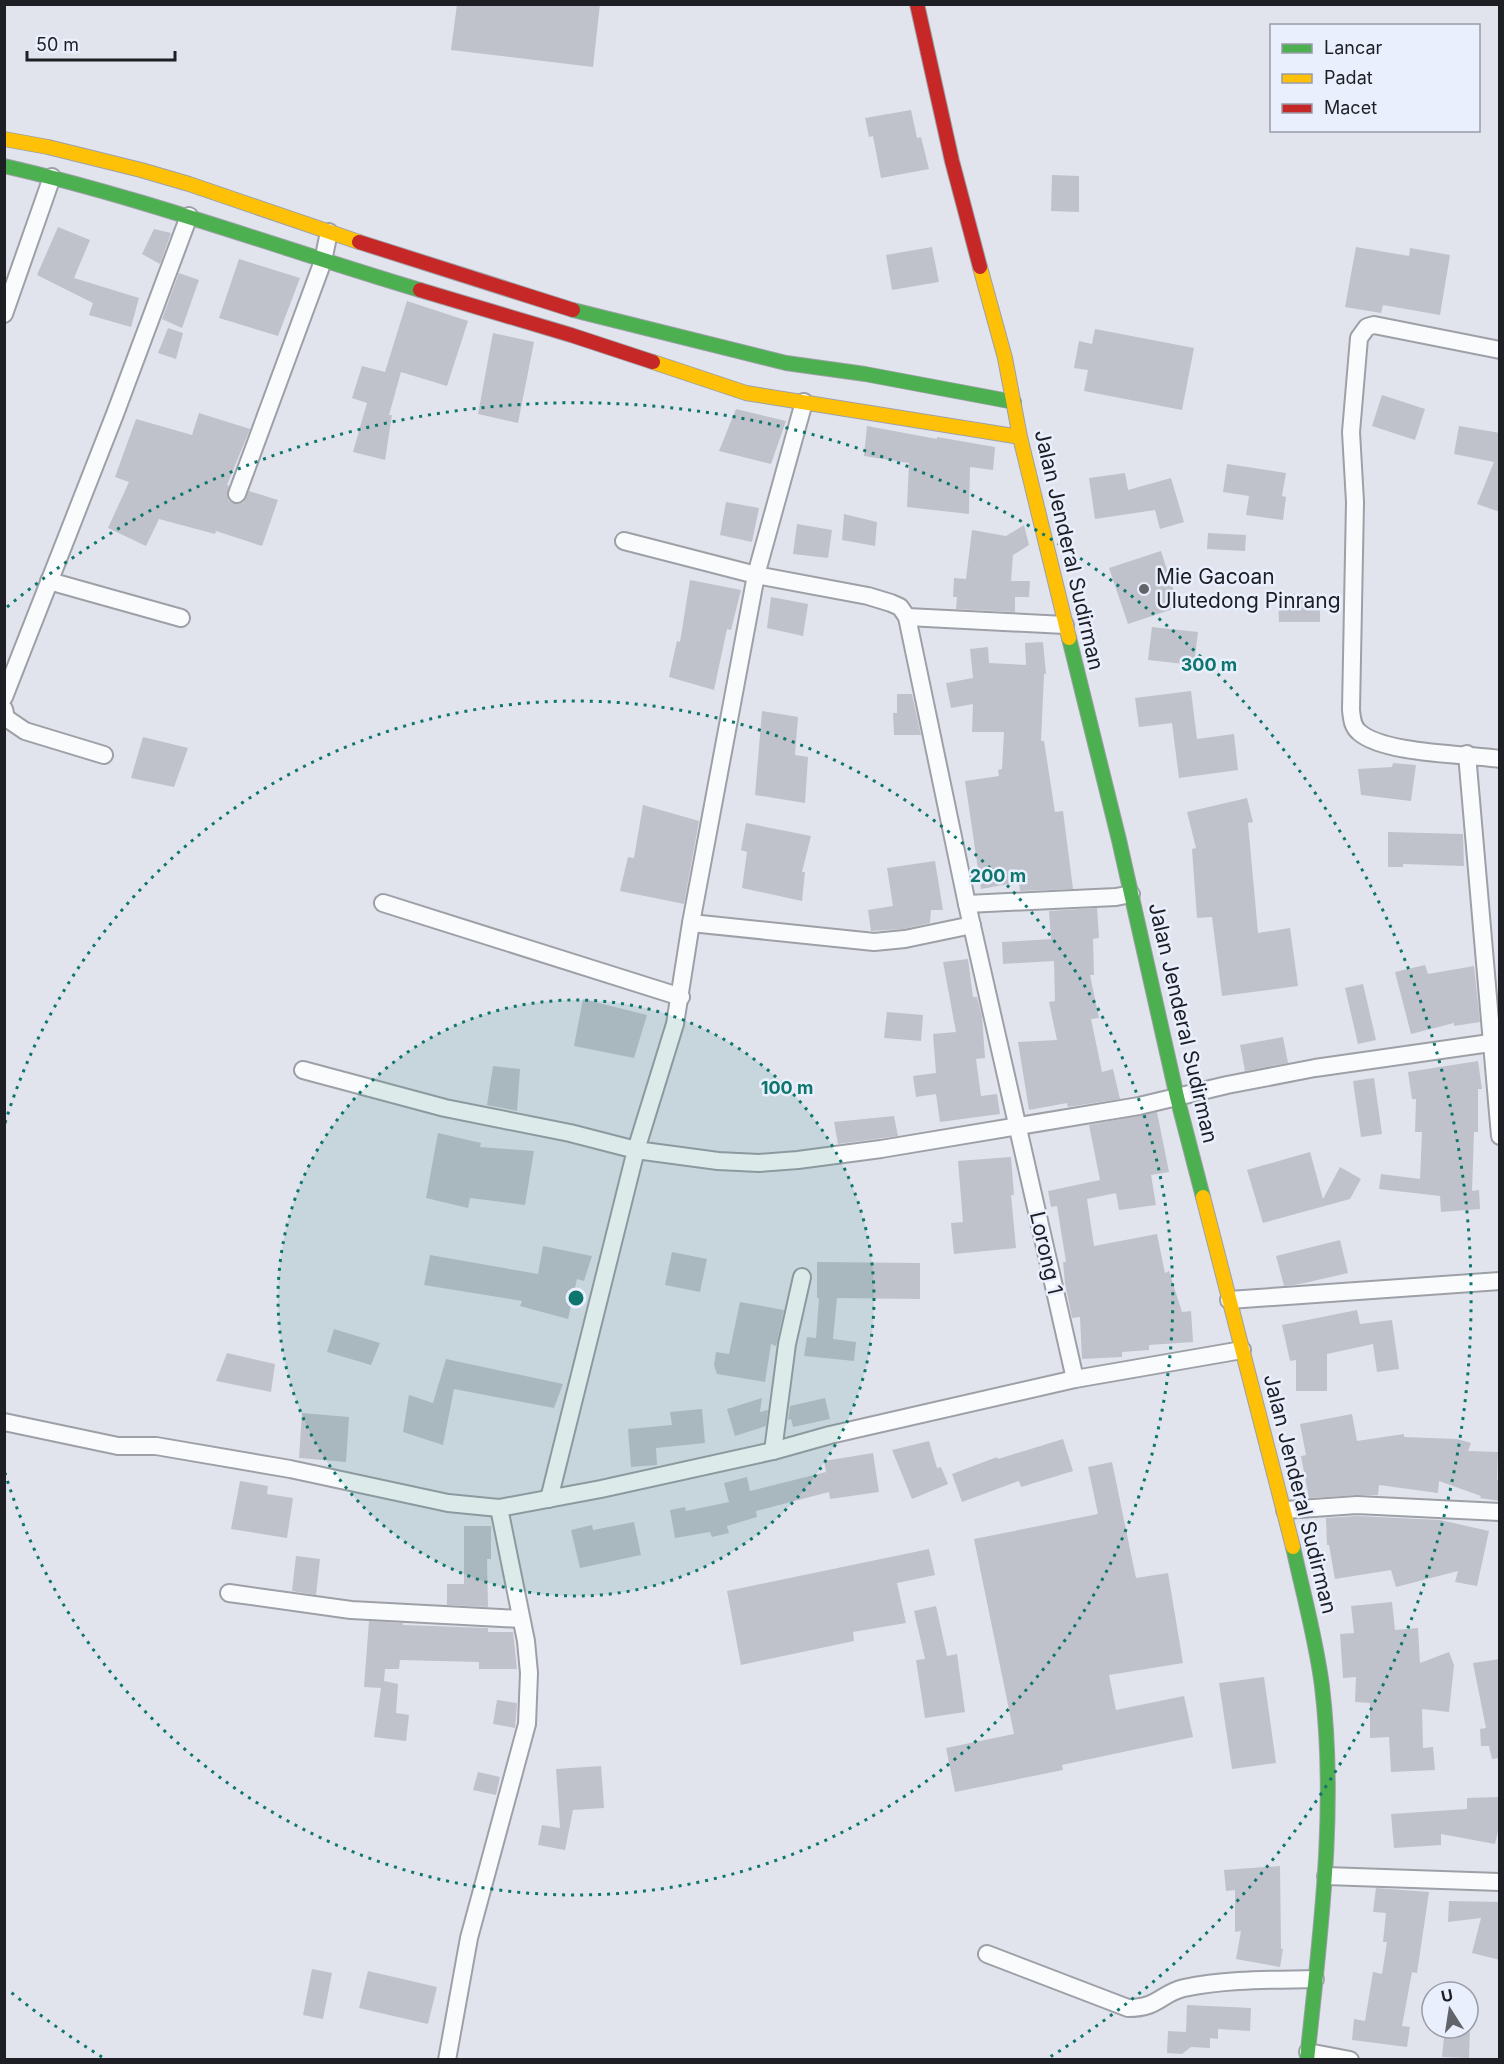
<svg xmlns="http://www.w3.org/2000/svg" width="1504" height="2064" font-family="Inter,sans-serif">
	<rect width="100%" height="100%" fill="#e1e4ed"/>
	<g fill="#bfc2ca">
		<path d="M457,4H600L593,67L451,50Z"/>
		<path d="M911,110L917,138L921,137L929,169L881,178L873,136L869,137L865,118Z"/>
		<path d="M1052,175L1079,176V212L1051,211Z"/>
		<path d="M58,227L90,240L74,278L139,298L131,327L89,315L93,303L37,275Z"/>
		<path d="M154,229L171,233L160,264L142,254Z"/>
		<path d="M932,247L939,282L892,290L886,255Z"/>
		<path d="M1356,247L1409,256L1410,248L1450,255L1440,315L1383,305L1381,313L1345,307Z"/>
		<path d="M239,259L300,278L278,336L219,318Z"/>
		<path d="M179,273L199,280L182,328L162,319Z"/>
		<path d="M407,301L468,321L447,386L401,372L389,415H392L385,460L353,452L367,403L352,398L362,366L385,372Z"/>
		<path d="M168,328L183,333L176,359L158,353Z"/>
		<path d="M1095,329L1194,348L1182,410L1084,391L1088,370L1074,368L1079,341L1092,344Z"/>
		<path d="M493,333L534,342L518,423L478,414Z"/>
		<path d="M1382,395L1425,409L1415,440L1372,426Z"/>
		<path d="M736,409L786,421L771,464L719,451Z"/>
		<path d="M199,413L250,429L227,485L229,486L227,495L229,501L238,504L244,502L249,491L278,500L262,546L216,531L215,534L159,519L146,546L108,528L129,482L115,477L136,419L192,435Z"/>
		<path d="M867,426L937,439V437L995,447L993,470L970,467L969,514L907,507L909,463L864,456Z"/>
		<path d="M1459,426L1500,433V512L1477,504L1494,462L1454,454Z"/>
		<path d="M1227,464L1286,473L1282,496L1286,497L1283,520L1246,515L1249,496L1223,492Z"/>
		<path d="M1125,473L1128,490L1171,478L1184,522L1160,529L1155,510L1095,519L1089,478Z"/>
		<path d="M726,502L759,508L752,542L720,535Z"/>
		<path d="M844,514L877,522L875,546L842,540Z"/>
		<path d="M797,524L832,530L828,558L793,554Z"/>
		<path d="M1024,525L1029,545L1013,555L1011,581H1030L1029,597H1015V612L956,609L957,597H953L954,578L966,579L972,530L1006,536Z"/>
		<path d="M1208,533L1246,535L1245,551L1207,549Z"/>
		<path d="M1161,551L1179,607L1128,624L1109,568Z"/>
		<path d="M690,580L741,590L731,630L727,629L714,690L669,677L677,641L680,642Z"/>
		<path d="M1278,594H1320V622H1279Z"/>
		<path d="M771,597L808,604L803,636L767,628Z"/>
		<path d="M1152,627L1198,632L1194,665L1148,660Z"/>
		<path d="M1043,642L1046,674H1044L1041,741H1044L1055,812L1063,811L1073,889L1020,891L1019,882L981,889L965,781L999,776L998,770L1002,769L1004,732H972L973,704L951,708L946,683L973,678L970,649L988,647L989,663L1026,665L1025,643Z"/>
		<path d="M1191,691L1197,739L1234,734L1238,770L1179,778L1172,723L1139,727L1135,698Z"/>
		<path d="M897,694H912L921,735H894L893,713H897Z"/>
		<path d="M762,711L798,717L795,755L808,757L805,803L755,795Z"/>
		<path d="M143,737L188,748L174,787L131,778Z"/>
		<path d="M1393,763L1416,765L1411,801L1361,795L1358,769L1392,767Z"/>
		<path d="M1247,798L1253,822L1248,823L1258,933L1290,928L1298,986L1222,996L1212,917L1197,918L1192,849L1196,848L1187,812Z"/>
		<path d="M643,805L699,821L684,904L620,891L628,857L634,858Z"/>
		<path d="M746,823L811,836L802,872H805L802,901L742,888L747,852L741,850Z"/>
		<path d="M1388,832L1463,834L1464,866L1403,864V867H1388Z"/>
		<path d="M935,861L943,910H931L930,923L903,929L871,931L868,910L893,906L887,868Z"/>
		<path d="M1097,908L1099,938L1093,939L1094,975H1090L1099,1018L1091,1019L1102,1072L1113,1069L1120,1099L1068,1107L1067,1103L1029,1110L1018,1042L1057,1040L1049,1002L1055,1001L1054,961L1003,964L1002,942L1051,939L1049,911Z"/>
		<path d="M968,959L973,997H977L982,1016L985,1058L976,1059L981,1096L997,1094L1000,1114L940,1122L936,1094L916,1097L913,1076L936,1073L933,1034L956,1032L943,962Z"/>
		<path d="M1425,965L1428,974L1474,966L1480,1022L1454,1026V1023L1411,1034L1395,972Z"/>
		<path d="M1363,984L1376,1040L1358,1044L1345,988Z"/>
		<path d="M583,999L647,1015L634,1058L574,1046Z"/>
		<path d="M887,1012L923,1015L921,1041L884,1038Z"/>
		<path d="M1283,1037L1288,1063L1245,1071L1240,1045Z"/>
		<path d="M1478,1061L1482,1089H1478V1132H1474L1472,1191L1479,1190L1480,1209L1441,1212L1440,1196L1379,1189L1381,1174L1420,1179L1422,1132H1415L1416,1099H1412L1408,1072Z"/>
		<path d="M493,1066L520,1069L517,1111L487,1105Z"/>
		<path d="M1374,1078L1382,1134L1361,1137L1353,1081Z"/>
		<path d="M1157,1112L1169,1172L1151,1175L1156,1205L1119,1210L1116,1193L1087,1199L1094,1246L1157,1234L1165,1273L1169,1271L1182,1312L1191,1311L1193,1342L1149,1345V1350L1122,1352V1357L1082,1359L1080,1317L1072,1318L1065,1283L1063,1262H1066L1057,1206L1051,1207L1048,1191L1100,1180L1089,1125Z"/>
		<path d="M894,1116L898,1136L838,1144L834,1122Z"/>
		<path d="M438,1133L481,1143L480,1147L534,1151L525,1205L470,1198L468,1208L426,1198Z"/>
		<path d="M1310,1152L1323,1199L1340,1167L1361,1179L1350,1199L1263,1223L1247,1170Z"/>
		<path d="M1011,1157L1014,1195H1011L1016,1248L954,1254L951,1223L963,1222L958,1161Z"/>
		<path d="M1340,1240L1348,1273L1300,1284L1284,1286L1276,1256Z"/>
		<path d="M543,1246L592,1256L584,1281L577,1279L568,1319L520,1306L522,1301L424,1285L430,1255L538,1274Z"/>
		<path d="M672,1252L707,1259L700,1292L665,1285Z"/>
		<path d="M817,1262L920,1263V1299L837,1298L833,1339L856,1342L854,1361L804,1356L807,1337L816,1338L819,1298H817Z"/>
		<path d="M740,1302L784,1310L776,1346L771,1344L765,1382L717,1374L714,1365L716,1352L729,1354Z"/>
		<path d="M1357,1310L1360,1324L1392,1320L1399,1369L1377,1372L1373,1344L1327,1354V1391H1296V1360L1290,1361L1282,1325Z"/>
		<path d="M334,1329L380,1343L371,1365L327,1352Z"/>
		<path d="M227,1353L275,1364L271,1392L216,1381Z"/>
		<path d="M446,1359L563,1384L554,1408L454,1389L443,1445L403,1432L409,1395L433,1403Z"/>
		<path d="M762,1398L760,1412L768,1410L766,1426L735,1436L727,1409Z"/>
		<path d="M825,1398L830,1419L793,1427L791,1419L788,1420L790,1406Z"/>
		<path d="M702,1409L705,1443L656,1448L657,1465L631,1467L628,1429L672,1425L670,1412Z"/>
		<path d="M302,1413L349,1417L346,1462L299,1458Z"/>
		<path d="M1352,1414L1357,1441L1404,1434V1437L1457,1439L1471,1443L1468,1451L1498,1452L1497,1480L1500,1481V1501L1480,1498L1481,1496L1439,1481L1438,1493L1379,1485L1378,1495H1356L1309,1498L1301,1456L1306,1455L1300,1424Z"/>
		<path d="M1063,1439L1073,1471L1021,1487L1019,1481L962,1502L952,1474L997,1457L998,1459Z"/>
		<path d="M929,1441L937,1468L941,1467L948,1484L912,1499L892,1450Z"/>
		<path d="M873,1453L879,1492L830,1499L829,1492L756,1511L757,1517L727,1526L729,1533L712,1537L710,1532L675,1538L670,1510L685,1507L686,1511L729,1502L724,1483L747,1477L750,1491L826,1472L824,1461Z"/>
		<path d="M1112,1462L1136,1578L1168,1573L1183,1663L1109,1675L1116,1710L1184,1696L1193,1737L1062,1765L1063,1770L955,1792L946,1748L1014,1734L974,1539L1098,1514L1088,1467Z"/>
		<path d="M240,1481L268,1486L267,1494L293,1498L287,1538L231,1529Z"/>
		<path d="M1357,1516L1440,1520L1489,1531L1477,1586L1455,1582L1458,1571L1396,1587L1391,1570L1335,1579L1329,1545H1327L1326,1518Z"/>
		<path d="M634,1522L641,1555L580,1568L571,1530L592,1525L593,1530Z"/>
		<path d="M464,1526H491V1559H487L488,1607L447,1605V1584H464Z"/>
		<path d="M929,1549L935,1575L897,1583L906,1623L853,1632L854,1641L741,1665L727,1591Z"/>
		<path d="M296,1556L320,1559L316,1595L292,1591Z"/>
		<path d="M1392,1602L1395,1630L1418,1628L1420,1663L1449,1652L1454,1665L1449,1712L1422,1709L1423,1748L1433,1747L1435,1770L1391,1772L1389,1737L1370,1738V1703L1355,1702L1356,1677L1343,1678L1340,1634L1354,1633L1351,1606Z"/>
		<path d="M936,1606L947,1656L957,1654L965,1712L925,1718L916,1660L925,1659L914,1611Z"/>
		<path d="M369,1621L403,1623V1625L488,1628V1632H513L517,1669H479V1662L400,1660L399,1669H385L384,1681L398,1684L396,1713L409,1715L406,1741L374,1737L381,1688L364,1687Z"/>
		<path d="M1500,1659V1758L1492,1759L1489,1746H1481L1480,1729L1486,1728L1473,1663Z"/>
		<path d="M1264,1677L1276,1763L1232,1769L1219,1683Z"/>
		<path d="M497,1700L517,1703L515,1728L493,1724Z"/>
		<path d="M601,1766L604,1808L573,1810L565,1850L538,1845L542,1825L560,1828L556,1769Z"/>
		<path d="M478,1772L500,1777L496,1795L473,1790Z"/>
		<path d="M1500,1797V1822L1495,1844L1441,1834V1845L1394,1848L1391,1814L1467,1809V1798Z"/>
		<path d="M1280,1866L1281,1949H1283L1280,1967L1236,1959L1241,1931L1235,1932V1890L1226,1891L1224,1870Z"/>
		<path d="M1376,1888L1429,1892L1417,1973L1412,1972L1402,2026L1410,2027L1407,2047L1352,2040L1354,2019L1365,2021L1373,1972L1382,1974L1387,1942H1383L1386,1913L1373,1912Z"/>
		<path d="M1449,1901L1500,1902V1960L1472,1953L1481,1918L1448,1922Z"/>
		<path d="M312,1969L332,1973L323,2019L303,2015Z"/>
		<path d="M368,1971L437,1987L428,2024L359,2008Z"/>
		<path d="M1187,2005L1251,2008L1250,2031L1218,2029V2039L1210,2038V2048L1191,2047L1182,2054L1167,2053L1168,2031L1186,2032Z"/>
		<path d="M1445,2028H1470L1469,2058L1442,2057Z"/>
	</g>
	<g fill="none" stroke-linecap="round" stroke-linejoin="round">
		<g stroke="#9da0a7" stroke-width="20">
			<g id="street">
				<path d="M4,314L52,177"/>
				<path d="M1500,350L1374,325L1367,327L1359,338L1351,432L1355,502L1351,710C1352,718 1352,726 1359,732C1383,754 1466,754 1500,759"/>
				<path d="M804,402L756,575L868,596L891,603L900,607L907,617L967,904L1075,1379"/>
				<path d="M237,494L323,261L329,232"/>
				<path d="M624,541L756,575L691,923L675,1024L636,1150L718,1161L759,1163L798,1160L881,1149L1139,1106L1227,1085L1315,1068L1490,1043"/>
				<path d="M49,581L181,618"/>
				<path d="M907,617L1065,625"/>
				<path d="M4,697L115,414L189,216"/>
				<path d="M4,709L6,718L25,731L104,755"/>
				<path d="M1467,754L1500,1136"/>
				<path d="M383,903L681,997"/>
				<path d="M967,904L1116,897L1131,894"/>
				<path d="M691,923L874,942L905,939L972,925"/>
				<path d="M303,1070L445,1108L570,1133L636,1150L549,1499"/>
				<path d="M1229,1300L1500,1281"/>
				<path d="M4,1422L118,1446H156L290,1469L448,1503L499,1508L601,1489L773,1451L830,1435L1075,1379L1242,1350"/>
				<path d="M773,1451L787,1344L802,1277"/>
				<path d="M1285,1510L1357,1505L1500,1512"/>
				<path d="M229,1593L351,1610L521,1619"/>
				<path d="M1326,1876L1500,1882"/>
				<path d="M987,1954L1128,2008C1159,2008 1161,1993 1184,1988C1227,1979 1272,1980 1315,1979"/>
				<path d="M1308,2052L1350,2060"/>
				<path d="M447,2060L469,1938L527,1724L529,1673L526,1641L499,1508"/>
			</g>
		</g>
		<g stroke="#9da0a7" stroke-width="16">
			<g id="fast">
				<path d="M4,166C145,198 282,249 420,290"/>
				<path d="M573,310L786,363L865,374L1014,402"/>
				<path d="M1069,638L1119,840L1177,1097L1203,1197"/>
				<path d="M1293,1547C1303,1593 1316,1639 1322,1686C1337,1811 1320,1936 1307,2060"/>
			</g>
		</g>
		<g stroke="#9da0a7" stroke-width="16">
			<g id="slow">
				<path d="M4,139L48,147L141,170L189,184L359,242"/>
				<path d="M980,267L1005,358L1020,437L1069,638"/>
				<path d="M653,362L746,393L1020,437"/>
				<path d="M1203,1197L1293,1547"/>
			</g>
		</g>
		<g stroke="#9da0a7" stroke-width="16">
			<g id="jam">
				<path d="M917,4L952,161L980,267"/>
				<path d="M359,242L573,310"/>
				<path d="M420,290L571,335L653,362"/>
			</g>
		</g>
		<use href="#street" stroke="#fafbfc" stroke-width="16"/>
		<use href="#fast" stroke="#4caf50" stroke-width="14"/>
		<use href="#slow" stroke="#ffc107" stroke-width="14"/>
		<use href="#jam" stroke="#c62828" stroke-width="14"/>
	</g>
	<circle cx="576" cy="1298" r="298" fill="#0f766e" fill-opacity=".12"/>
	<g fill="none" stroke="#0f766e" stroke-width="3" stroke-dasharray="3 6">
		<circle cx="576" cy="1298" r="298"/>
		<path d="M5 1123A597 597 0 1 1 5 1473"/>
		<path d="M102 2057A895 895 0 0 1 7 1989M7 607A895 895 0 1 1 1050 2057"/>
	</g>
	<circle fill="#62646b" stroke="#eaeffd" stroke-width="2" cx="1144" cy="589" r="6"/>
	<g text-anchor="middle" stroke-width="5" stroke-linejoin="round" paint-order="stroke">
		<g font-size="21" fill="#1d1f25" stroke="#eaeffd">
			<text transform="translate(1069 550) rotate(77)" y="7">Jalan Jenderal Sudirman</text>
			<text transform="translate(1183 1023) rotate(77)" y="7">Jalan Jenderal Sudirman</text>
			<text transform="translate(1046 1253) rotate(77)" y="7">Lorong 1</text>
			<text transform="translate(1300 1494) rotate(76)" y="7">Jalan Jenderal Sudirman</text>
		</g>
		<g font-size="21" fill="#1d1f25" stroke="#eaeffd" text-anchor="start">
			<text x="1156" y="584">Mie Gacoan<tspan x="1156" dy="24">Ulutedong Pinrang</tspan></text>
		</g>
	</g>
	<circle cx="576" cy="1298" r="9" fill="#0f766e" stroke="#eaeffd" stroke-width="3"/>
	<g font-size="18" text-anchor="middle" font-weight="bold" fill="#0f766e" stroke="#eaeffd" stroke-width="5" stroke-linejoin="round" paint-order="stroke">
		<text x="1209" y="671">300 m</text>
		<text x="998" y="882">200 m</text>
		<text x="787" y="1094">100 m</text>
	</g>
	<rect width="1504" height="2064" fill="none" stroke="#1d1f25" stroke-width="12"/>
	<rect x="1270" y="24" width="210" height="108" fill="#eaeffd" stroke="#989ca7" stroke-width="1.5"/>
	<rect x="1282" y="44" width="30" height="9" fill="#4caf50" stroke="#989ca7" stroke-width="1.5"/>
	<text x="1324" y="54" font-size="18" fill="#1d1f25">Lancar</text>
	<rect x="1282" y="74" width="30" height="9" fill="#ffc107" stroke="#989ca7" stroke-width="1.5"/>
	<text x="1324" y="84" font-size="18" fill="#1d1f25">Padat</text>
	<rect x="1282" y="104" width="30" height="9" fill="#c62828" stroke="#989ca7" stroke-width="1.5"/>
	<text x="1324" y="114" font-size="18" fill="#1d1f25">Macet</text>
	<g transform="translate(1450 2010) rotate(348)"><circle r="28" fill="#eaeffd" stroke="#989ca7" stroke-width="1.5"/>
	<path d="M0-4.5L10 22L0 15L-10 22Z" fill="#62646b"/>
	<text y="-9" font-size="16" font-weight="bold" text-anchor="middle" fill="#1d1f25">U</text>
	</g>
	<path d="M27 51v9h148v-9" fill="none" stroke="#1d1f25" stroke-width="3"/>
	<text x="36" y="51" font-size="18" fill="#1d1f25" stroke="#eaeffd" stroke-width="4.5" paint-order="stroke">50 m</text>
</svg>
